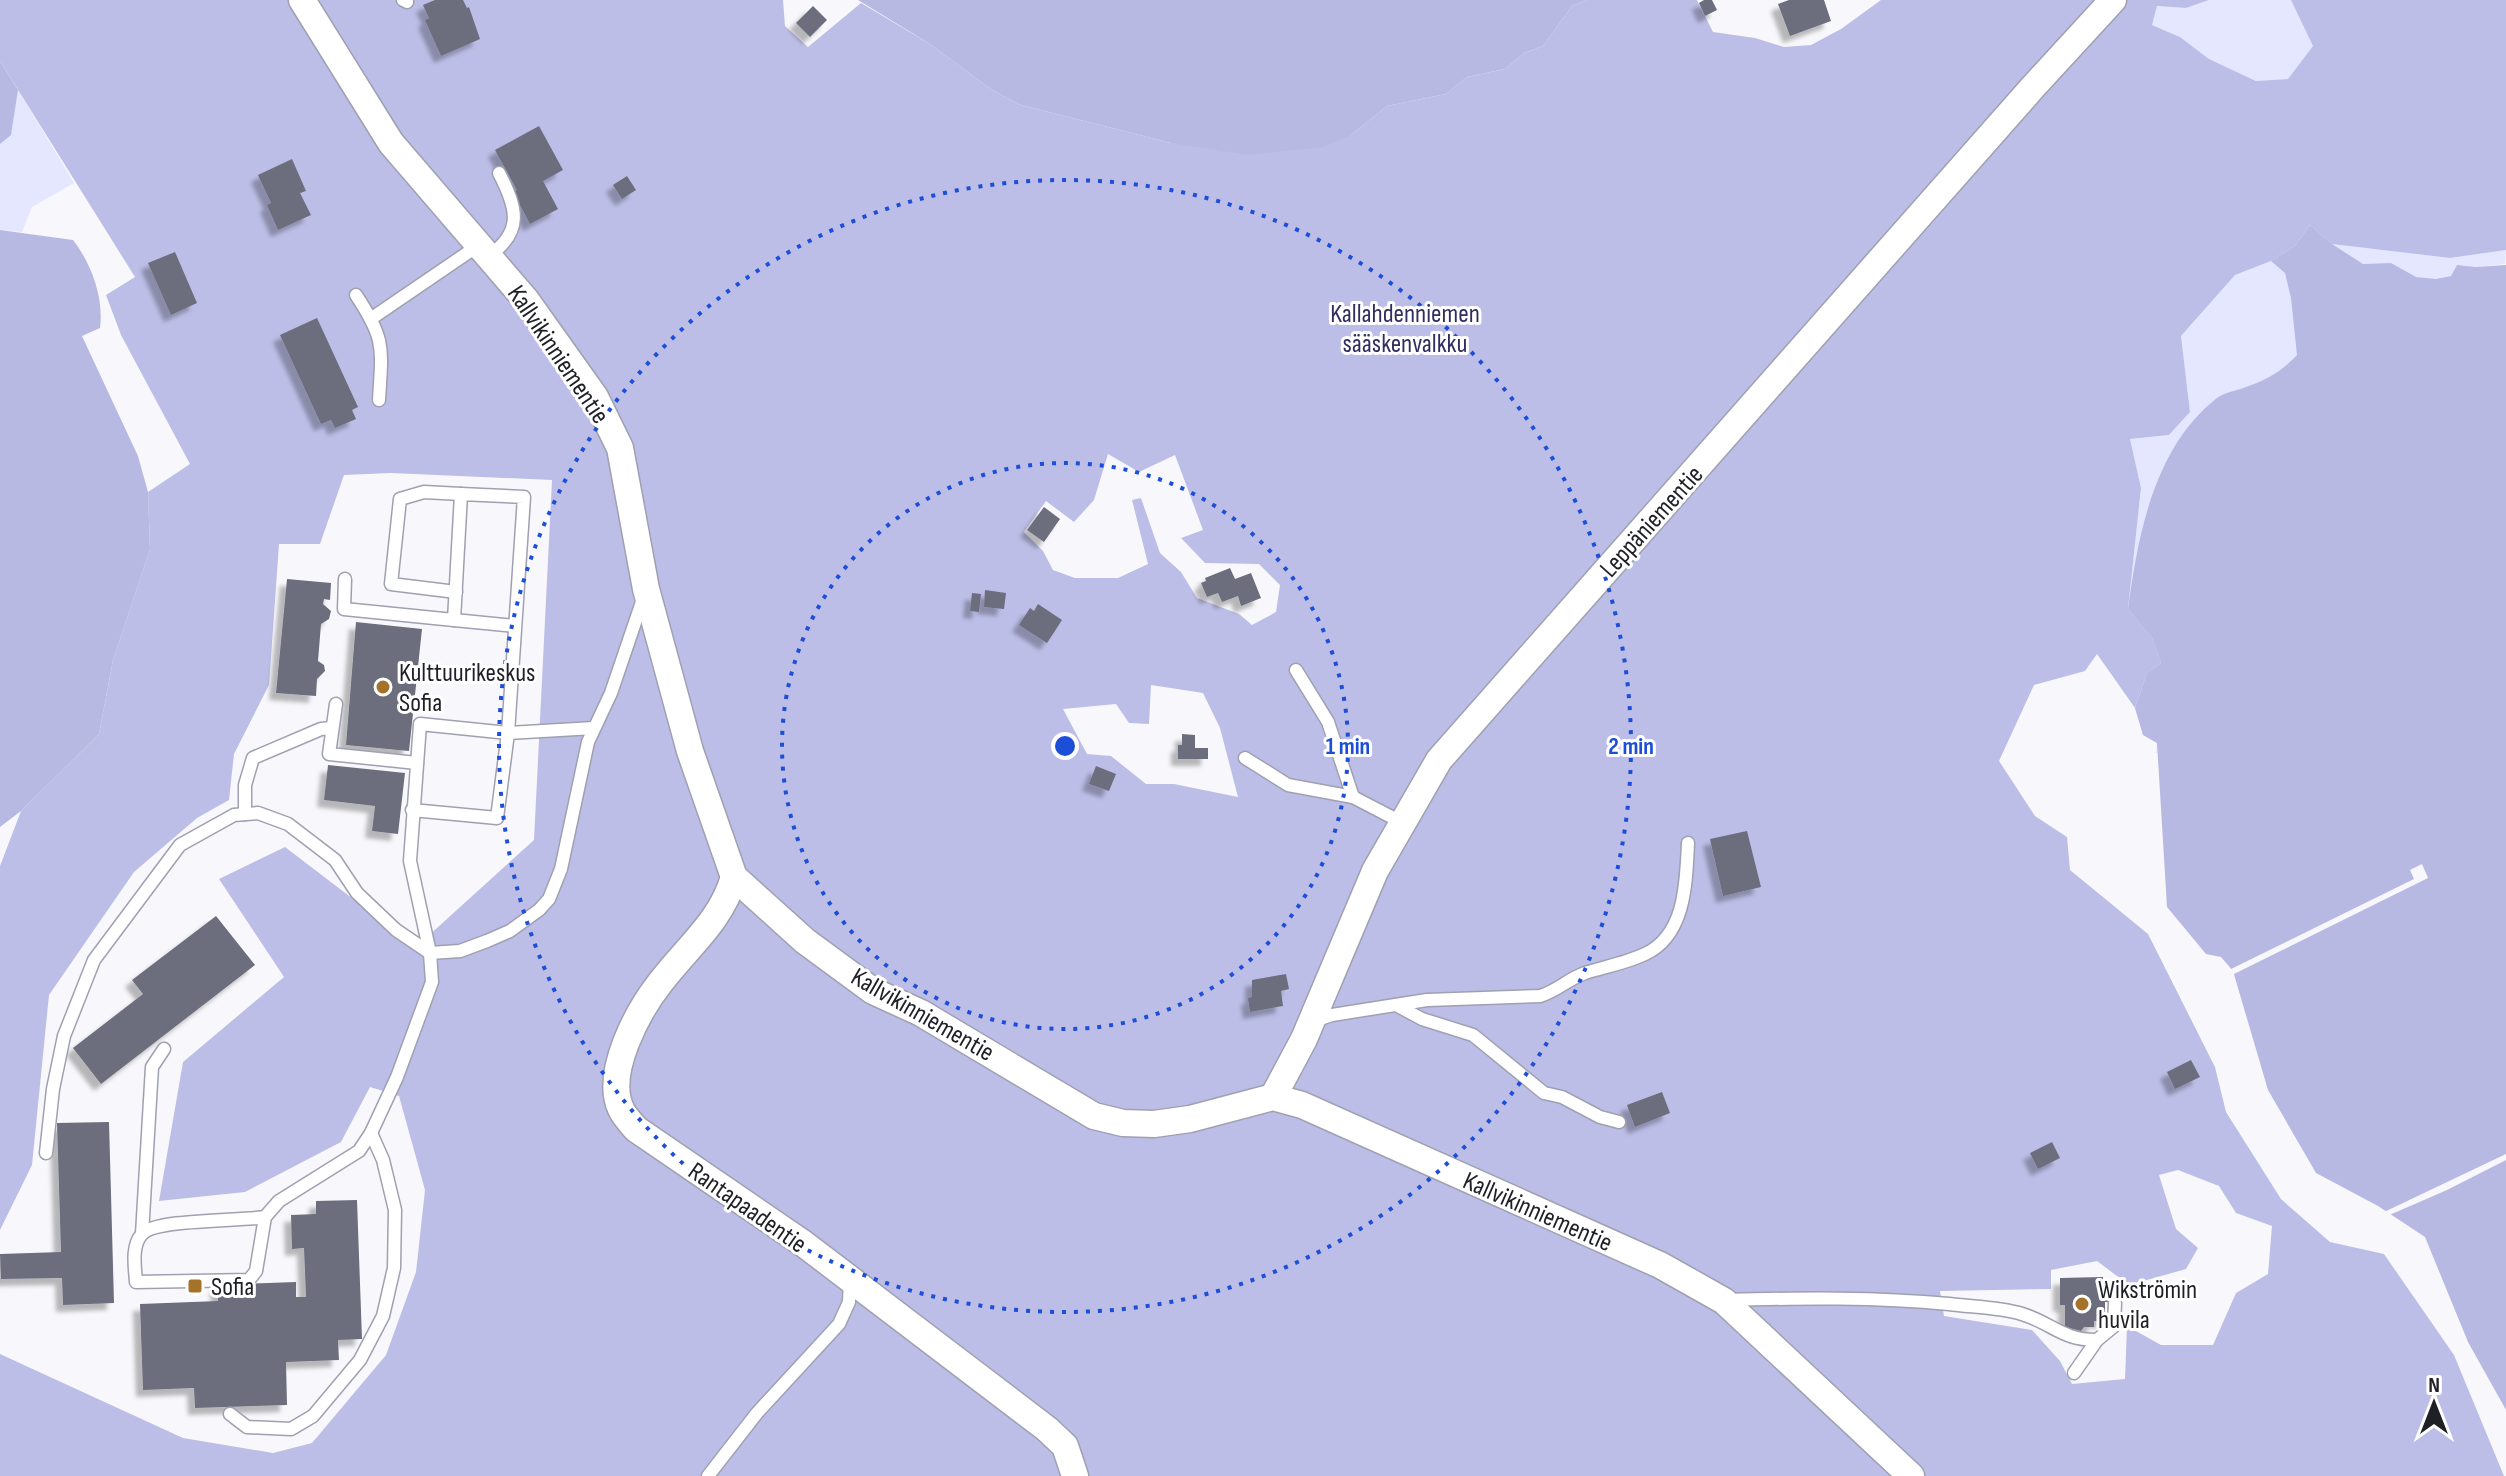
<svg xmlns="http://www.w3.org/2000/svg" width="2506" height="1476" font-family="'Sofia Sans Condensed',sans-serif">
	<defs>
		<filter id="shadow"><feDropShadow dx="-7" dy="7" stdDeviation="2" flood-color="#0004"/></filter>
	</defs>
	<rect width="100%" height="100%" fill="#f8f8fc"/>
	<g fill="#e5e6ff">
		<path d="M2209,0H2291L2314,46L2288,79L2256,81L2209,59L2180,37L2152,25L2157,6L2186,8Z"/>
		<path d="M18,90L74,183L32,207L22,232L0,230V144L11,134Z"/>
		<path d="M2310,225L2333,244L2450,258L2506,250L2505,264L2475,267L2217,753H2156L2157,743L2143,735L2135,708L2147,673L2128,609L2141,488L2130,439L2169,435L2190,412L2181,336L2235,275L2271,261L2295,246Z"/>
	</g>
	<path fill="#bcbee7" fill-rule="evenodd" d="M0,0H783L785,26L808,47L861,3L930,44L992,90L1021,105L1171,143L1351,135L1387,106L1446,94L1467,77L1505,69L1524,53L1543,46L1572,6L1587,0H1697L1713,32L1755,38L1784,47L1811,45L1841,29L1881,0H2209L2186,8L2157,6L2152,25L2180,37L2209,59L2256,81L2288,79L2313,46L2291,0H2506V250L2450,258L2332,244L2310,225L2295,246L2271,261L2235,275L2181,336L2190,412L2169,435L2130,439L2141,488L2128,609L2152,638L2161,663L2147,673L2135,708L2097,654L2085,671L2034,685L1999,761L2035,816L2067,837L2070,870L2148,934L2215,1067L2226,1112L2281,1199L2330,1242L2384,1254L2454,1355L2504,1476H0V1354L183,1438L273,1453L312,1443L386,1355L416,1272L425,1190L399,1096L370,1087L341,1142L245,1192L159,1201L183,1062L284,977L219,879L285,847L416,947L534,840L552,480L391,473L344,475L320,544H279L269,685L234,754L229,800L197,818L134,872L49,995L32,1165L0,1230V866L21,811L99,734L113,660L150,549L148,492L190,464L121,335L106,295L135,277L0,61ZM1108,454L1139,472L1175,455L1203,530L1181,538L1205,563L1259,564L1280,585L1276,612L1252,625L1239,614L1197,598L1181,572L1160,553L1141,498L1132,500L1148,564L1118,578H1075L1053,570L1043,551L1024,532L1046,501L1074,522L1094,500ZM1151,685L1203,693L1220,728L1238,797L1174,784H1146L1111,756L1087,754L1063,709L1116,704L1129,723L1149,724ZM2178,1170L2219,1186L2236,1213L2272,1226L2268,1274L2236,1293L2213,1345H2161L2127,1326L2125,1379L2072,1384L2060,1361L2032,1330L1944,1316L1940,1291L2051,1289V1270L2097,1261L2129,1285L2186,1269L2198,1248L2176,1229L2159,1175Z"/>
	<g fill="#b8b9e3">
		<path d="M858,0H1587L1572,6L1543,46L1524,53L1505,69L1467,77L1446,94L1387,106L1351,135L1323,147L1248,155L1171,143L1021,105L992,90L930,44Z"/>
		<path d="M0,61L18,90L11,135L0,144Z"/>
		<path d="M2310,225L2332,244L2363,264L2391,263L2416,277L2436,279L2451,276L2457,265L2475,267L2506,265V1410L2468,1342L2425,1237L2378,1206L2316,1173L2268,1090L2233,971L2221,957L2206,954L2167,907L2157,743L2143,735L2135,708L2147,673L2161,663L2152,638L2128,609C2138,535 2154,447 2217,398C2225,392 2236,391 2246,387C2267,380 2282,371 2297,355L2291,298L2285,273L2271,261L2295,246Z"/>
		<path d="M0,230L73,240C91,263 104,297 100,328L82,336L138,456L148,492L150,549L113,660L99,734L21,811L0,827Z"/>
	</g>
	<g fill="#f8f8fc">
		<path d="M2422,864L2428,878L2230,976L2227,971L2414,879L2410,870Z"/>
		<path d="M2506,1154V1160L2447,1190L2387,1216L2382,1213Z"/>
	</g>
	<g fill="#6c6d7d" filter="url(#shadow)">
		<path d="M435,0H463L467,8L469,7L480,39L441,56L425,20L429,18L423,5Z"/>
		<path d="M1704,0H1712L1717,10L1705,16L1699,3Z"/>
		<path d="M1789,0H1824L1831,21L1790,36L1778,4Z"/>
		<path d="M813,6L827,20L810,37L796,23Z"/>
		<path d="M539,126L563,170L543,181L558,209L530,224L513,192L517,190L495,150Z"/>
		<path d="M292,159L306,191L300,193L311,215L278,230L267,205L271,203L258,175Z"/>
		<path d="M627,176L636,190L622,199L613,185Z"/>
		<path d="M175,252L197,303L171,315L148,263Z"/>
		<path d="M317,318L358,407L352,410L356,419L335,428L331,420L321,424L280,335Z"/>
		<path d="M1044,507L1060,519L1044,542L1027,530Z"/>
		<path d="M1230,568L1235,579L1251,573L1261,598L1241,606L1238,596L1222,602L1218,593L1207,597L1201,583L1206,581L1205,578Z"/>
		<path d="M287,579L331,583L330,600L324,599L323,604L331,611L329,619L321,624L318,661L324,665L325,671L317,679L316,696L276,693Z"/>
		<path d="M985,590L1006,593L1004,609L984,607Z"/>
		<path d="M972,593L981,594L979,612L970,611Z"/>
		<path d="M1038,604L1062,620L1047,643L1019,625L1030,608L1034,611Z"/>
		<path d="M356,622L422,629L409,751L346,745Z"/>
		<path d="M1182,734L1195,735V748H1208V759H1178V745H1182Z"/>
		<path d="M328,765L405,773L398,834L372,831L375,806L324,800Z"/>
		<path d="M1096,766L1116,774L1109,791L1089,784Z"/>
		<path d="M1747,831L1761,887L1723,896L1710,839Z"/>
		<path d="M216,916L255,965L101,1084L73,1048L143,994L132,980Z"/>
		<path d="M1286,974L1289,989L1281,991L1283,1006L1250,1012L1248,998L1252,997V980Z"/>
		<path d="M2191,1060L2200,1077L2175,1089L2167,1072Z"/>
		<path d="M1662,1092L1670,1113L1635,1127L1627,1105Z"/>
		<path d="M109,1122L114,1303L63,1305L62,1278L1,1279L0,1254L61,1252L57,1123Z"/>
		<path d="M2052,1142L2060,1158L2038,1169L2030,1153Z"/>
		<path d="M357,1200L362,1339L338,1340L339,1360L286,1362L287,1405L195,1408L194,1388L143,1390L140,1304L218,1301L217,1285L296,1282V1297H306L304,1248L292,1249L291,1215L316,1214V1201Z"/>
		<path d="M2103,1277V1287H2109V1302H2105V1321H2094V1327H2084L2081,1331L2065,1327V1305H2060V1278Z"/>
	</g>
	<g fill="none" stroke-linecap="round" stroke-linejoin="round">
		<g stroke="#9fa0b1" stroke-width="15">
			<g id="service">
				<path d="M403,0L407,2"/>
				<path d="M489,256C524,231 517,208 499,173"/>
				<path d="M356,295C386,340 382,348 379,400"/>
				<path d="M372,318L479,245"/>
				<path d="M345,579L344,609L454,620"/>
				<path d="M456,592L391,584L400,499L424,492L461,494"/>
				<path d="M1296,670L1328,722L1353,797"/>
				<path d="M336,704L329,754L417,763"/>
				<path d="M1245,758L1288,785L1353,797L1403,823"/>
				<path d="M412,810L497,818L508,733L594,728"/>
				<path d="M245,814V785L253,758L321,729L332,728"/>
				<path d="M1396,1005L1422,1019L1473,1035L1544,1093L1562,1097L1600,1117L1619,1122"/>
				<path d="M1314,1021L1332,1015L1427,1000L1540,996C1557,991 1568,979 1585,973C1604,967 1626,963 1645,954C1686,935 1686,882 1688,843"/>
				<path d="M46,1153L53,1089L64,1036L94,960L180,845L234,815L258,813L288,824L335,860L357,893L396,930L430,953L460,951L487,941L510,931L539,910L549,899L561,869L588,742L611,693L643,599"/>
				<path d="M265,1217C241,1221 155,1219 142,1234C131,1246 135,1267 136,1282L249,1280L256,1271L265,1217L279,1201L359,1151L371,1133L397,1077L432,982L430,953L410,861L420,724L508,733L524,497L461,494L454,620L515,626"/>
				<path d="M142,1234L152,1067L164,1049"/>
				<path d="M1727,1300C1802,1298 1875,1297 1949,1304C1972,1307 2000,1307 2022,1314C2052,1323 2061,1340 2097,1340L2114,1326L2115,1303"/>
				<path d="M2074,1373L2097,1340"/>
				<path d="M230,1414L247,1427L291,1429L313,1416L360,1360L383,1316L394,1268L395,1210L383,1160L371,1133"/>
				<path d="M708,1476L757,1413L839,1324L849,1302L850,1279"/>
			</g>
		</g>
		<g stroke="#9fa0b1" stroke-width="29">
			<g id="minor">
				<path d="M302,0L391,143L526,300L595,397L620,448L646,589L690,751L734,877L805,941L873,991L921,1013L1094,1116L1123,1123L1154,1124L1190,1119L1273,1097L1302,1105L1660,1265L1724,1301L1911,1476"/>
				<path d="M734,877C721,922 687,947 660,983C638,1011 604,1073 621,1109C624,1116 631,1123 636,1129L804,1244L1047,1429L1065,1446L1075,1476"/>
				<path d="M1273,1097L1304,1039L1375,871L1439,760L2033,87L2113,0"/>
			</g>
		</g>
		<use href="#service" stroke="#fff" stroke-width="12"/>
		<use href="#minor" stroke="#fff" stroke-width="26"/>
	</g>
	<g fill="none" stroke="#1d4ed8" stroke-width="4" stroke-dasharray="4 8">
		<circle cx="1065" cy="746" r="283"/>
		<circle cx="1065" cy="746" r="566"/>
	</g>
	<g fill="#a47329" stroke="#fff" stroke-width="3">
		<circle cx="383" cy="687" r="8"/>
		<rect x="187" y="1278" width="16" height="16" rx="4"/>
		<circle cx="2082" cy="1304" r="8"/>
	</g>
	<g text-anchor="middle" stroke-width="6" stroke-linejoin="round" paint-order="stroke">
		<g font-size="26" fill="#312d61" stroke="#fff">
			<text x="1405" y="322">Kallahdenniemen<tspan x="1405" dy="30">sääskenvalkku</tspan></text>
		</g>
		<g font-size="26" fill="#1f2026" stroke="#fff">
			<text transform="translate(559 354) rotate(56)" y="9">Kallvikinniementie</text>
			<text transform="translate(1651 521) rotate(-48)" y="9">Leppäniementie</text>
			<text transform="translate(923 1014) rotate(30)" y="9">Kallvikinniementie</text>
			<text transform="translate(748 1207) rotate(35)" y="9">Rantapaadentie</text>
			<text transform="translate(1538 1211) rotate(24)" y="9">Kallvikinniementie</text>
		</g>
		<g font-size="26" fill="#1f2026" stroke="#fff" text-anchor="start">
			<text x="399" y="681">Kulttuurikeskus<tspan x="399" dy="30">Sofia</tspan></text>
			<text x="211" y="1295">Sofia</text>
			<text x="2098" y="1298">Wikströmin<tspan x="2098" dy="30">huvila</tspan></text>
		</g>
	</g>
	<circle cx="1065" cy="746" r="12" fill="#1d4ed8" stroke="#fff" stroke-width="4"/>
	<g font-size="24" text-anchor="middle" font-weight="bold" fill="#1d4ed8" stroke="#fff" stroke-width="6" stroke-linejoin="round" paint-order="stroke">
		<text x="1348" y="754">1 min</text>
		<text x="1631" y="754">2 min</text>
	</g>
	<g transform="translate(2434 1404)" stroke="#ffffff" stroke-width="6" paint-order="stroke">
	<path d="M0-6L14 30L0 20L-14 30Z" fill="#1f2026"/>
	<text y="-12" font-size="22" font-weight="bold" text-anchor="middle" fill="#1f2026">N</text>
	</g>
</svg>
